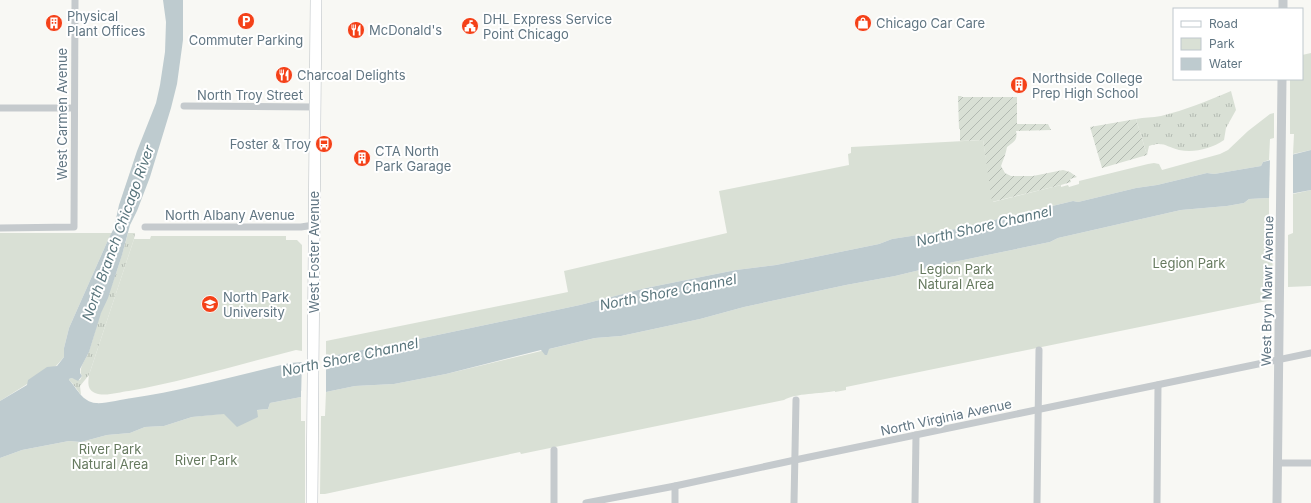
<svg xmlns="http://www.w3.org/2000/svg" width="1311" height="503" font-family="Inter,sans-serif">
	<defs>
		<pattern id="grass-tufts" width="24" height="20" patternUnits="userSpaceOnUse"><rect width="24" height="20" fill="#d9e0d5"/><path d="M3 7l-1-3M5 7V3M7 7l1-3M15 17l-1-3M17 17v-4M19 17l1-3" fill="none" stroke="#b3bab2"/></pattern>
		<pattern id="garden-furrows" width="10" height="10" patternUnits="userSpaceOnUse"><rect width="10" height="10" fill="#d9e0d5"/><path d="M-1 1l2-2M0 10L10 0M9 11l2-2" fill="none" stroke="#b3bab2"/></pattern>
	</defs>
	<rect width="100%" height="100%" fill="#f8f8f4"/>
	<g fill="url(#grass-tufts)">
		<path d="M1231,91L1236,110L1226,128L1224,140C1211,149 1194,153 1179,150C1166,147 1164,141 1149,146L1147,155L1136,119C1144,117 1152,118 1161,116C1186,110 1207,101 1231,91Z"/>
		<path d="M128,233H135L134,239L89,375L80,386L81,395L73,384L69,380V379L72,378L80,380L82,376C77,369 87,358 89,351C94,338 96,324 101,312C112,287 121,260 128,233Z"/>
	</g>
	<g fill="#d9e0d5">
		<path d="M1311,53V150L1293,154L1294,134H1290V79H1302V55Z"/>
		<path d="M1274,113V138L1270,139L1269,160L1263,162L1261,166L1214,174L1207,173L1157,185L1136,188L1078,202L1073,201L956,229L892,239L879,244L776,265L736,270L646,288L580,305L404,342L326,357V341L568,292L564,271L727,233L719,191L849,165L848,154L851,153V147L983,140L993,202L1061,185V187L1068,185L1069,187L1079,184V181L1148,164L1154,163L1159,164L1162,170L1220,154L1228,150L1248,131L1270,114Z"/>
		<path d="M1311,190V286L1288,287V235L1293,233V194Z"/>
		<path d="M1269,198V238H1273L1272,300L846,387V390L835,392V391C820,394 796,393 784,400L521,454L520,452L325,494H320L321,416H325L326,392L355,386L394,384L446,374L595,338L621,336L700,319L744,307L846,285L895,276L949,263L1050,242L1058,238L1181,210L1227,206L1244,203L1249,199Z"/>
		<path d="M0,233H113L108,240L69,328L64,348V357L56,366L0,401Z"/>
		<path d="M151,236H286V240H297L302,245V351L296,350C241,364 185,381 129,391C119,392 105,397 95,393C87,390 88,382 89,375L134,239H150Z"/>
		<path d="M301,397V421H305V503H0V458L22,450L69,441L81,442L107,435L130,433L145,427L164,426L192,417L268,409L270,403Z"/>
	</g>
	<g fill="url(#garden-furrows)">
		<path d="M958,96H961L962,97H1017V124H1048L1051,130L1016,131C1018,140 1014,142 1007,147C1006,154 1003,160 1001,166L1005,173L1011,176H1033L1063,170L1070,172L1077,177L1070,179L1071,182L1061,185L992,202L983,140L960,141V129H959Z"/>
		<path d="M1136,119L1147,155L1102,168L1090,127Z"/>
	</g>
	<path fill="#becbcf" d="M163,0H183V40L177,84L171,108L150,177L137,211L130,225L122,255L108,298L101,313L89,352L80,369V373L82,376L78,381L72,378L69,379V380C77,388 82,402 96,403C104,404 123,399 132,398C185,390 238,375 290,363L302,362L301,368L326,364V357L404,342L580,305L646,288L736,270L776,265L879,244L892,239L956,229L1073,201L1078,202L1136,188L1157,185L1207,173L1214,174L1261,166L1263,162L1311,150V190L1269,198L1249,199L1244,203L1227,206L1181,210L1058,238L1050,242L949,263L895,276L846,285L744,307L700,319L621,336L595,338L549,349L547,355H545L541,350L446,374L394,384L355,386L326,392V386L301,391V397L270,403L268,409L257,410L258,417L237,427L224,414L192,417L164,426L145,427L130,433L107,435L81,442L69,441L22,450L0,458V401L27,385L28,380L47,367L57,366L64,357V348L69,328L108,240L114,228L119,205L137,151L156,103L160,85L165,52L166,22Z"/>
	<g fill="#f8f8f4">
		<path d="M1293,152V196L1269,200L1270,158Z"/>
		<path d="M326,355V394L324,393V388L303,393V397L301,399L302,360L303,361V366L324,362V356Z"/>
	</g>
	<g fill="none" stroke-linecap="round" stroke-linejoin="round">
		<g stroke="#b7bdc1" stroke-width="12">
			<path id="secondary" d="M312,503L316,0"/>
		</g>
		<g stroke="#c5cacd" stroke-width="7">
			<path d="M184,106L316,107"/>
			<path d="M0,108H74"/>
			<path d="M145,227H301L314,225"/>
			<path d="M0,228L74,227L75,0"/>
			<path d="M1278,463H1311"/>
			<path d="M554,503V450"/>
			<path d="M586,503L675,486L795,460L1311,353"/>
			<path d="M675,503V486"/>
			<path d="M794,503L796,400"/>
			<path d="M915,503L916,435"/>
			<path d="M1037,503L1039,350"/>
			<path d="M1157,503L1158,385"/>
		</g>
		<g stroke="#c5cacd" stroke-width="9">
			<path d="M1283,9V0"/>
			<path d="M1277,503L1282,79"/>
		</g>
		<use href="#secondary" stroke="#fff" stroke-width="11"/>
	</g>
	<defs>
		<g id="parking-disc" transform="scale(0.9)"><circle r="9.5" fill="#f44118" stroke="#fff"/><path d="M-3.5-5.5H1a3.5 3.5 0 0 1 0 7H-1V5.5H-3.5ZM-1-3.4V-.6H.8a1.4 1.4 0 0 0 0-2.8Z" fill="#fff"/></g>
		<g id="building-disc" transform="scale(0.9)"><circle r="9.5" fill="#f44118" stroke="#fff"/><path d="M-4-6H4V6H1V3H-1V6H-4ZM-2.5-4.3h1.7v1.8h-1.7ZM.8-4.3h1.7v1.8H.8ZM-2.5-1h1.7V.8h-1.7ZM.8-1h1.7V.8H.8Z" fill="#fff"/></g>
		<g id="shop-disc" transform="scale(0.9)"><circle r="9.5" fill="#f44118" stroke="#fff"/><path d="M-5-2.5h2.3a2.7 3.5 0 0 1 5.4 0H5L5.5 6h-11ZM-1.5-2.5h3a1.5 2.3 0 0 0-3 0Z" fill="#fff"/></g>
		<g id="civic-disc" transform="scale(0.9)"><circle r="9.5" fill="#f44118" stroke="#fff"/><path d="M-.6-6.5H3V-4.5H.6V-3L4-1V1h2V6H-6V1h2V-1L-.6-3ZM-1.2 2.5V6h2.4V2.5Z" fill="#fff"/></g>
		<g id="restaurant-disc" transform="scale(0.9)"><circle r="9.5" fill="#f44118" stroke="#fff"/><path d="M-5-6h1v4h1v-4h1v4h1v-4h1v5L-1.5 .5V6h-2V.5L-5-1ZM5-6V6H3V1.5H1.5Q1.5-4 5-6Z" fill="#fff"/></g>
		<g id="bus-disc" transform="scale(0.9)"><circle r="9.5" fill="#f44118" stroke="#fff"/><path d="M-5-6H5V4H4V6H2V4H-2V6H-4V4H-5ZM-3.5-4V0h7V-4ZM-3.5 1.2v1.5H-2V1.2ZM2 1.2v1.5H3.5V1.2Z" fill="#fff"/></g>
		<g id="university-disc" transform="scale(0.9)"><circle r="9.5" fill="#f44118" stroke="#fff"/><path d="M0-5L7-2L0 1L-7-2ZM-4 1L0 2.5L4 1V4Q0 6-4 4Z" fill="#fff"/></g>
	</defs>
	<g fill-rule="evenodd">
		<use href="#parking-disc" x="246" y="21"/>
		<use href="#building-disc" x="54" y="23"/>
		<use href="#shop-disc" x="863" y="23"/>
		<use href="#civic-disc" x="470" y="26"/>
		<use href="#restaurant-disc" x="356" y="30"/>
		<use href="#restaurant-disc" x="284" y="75"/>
		<use href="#building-disc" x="1019" y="85"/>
		<use href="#bus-disc" x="324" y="144"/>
		<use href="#building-disc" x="362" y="158"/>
		<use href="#university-disc" x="210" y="304"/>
	</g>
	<g text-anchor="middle" stroke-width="4" stroke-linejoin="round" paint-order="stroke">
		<g font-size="13" fill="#607582" stroke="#fff" text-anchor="start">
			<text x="67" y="21">Physical<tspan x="67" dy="15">Plant Offices</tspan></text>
			<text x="483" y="24">DHL Express Service<tspan x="483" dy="15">Point Chicago</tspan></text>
			<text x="876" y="28">Chicago Car Care</text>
			<text x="369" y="35">McDonald's</text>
			<text x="246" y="45" text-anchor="middle">Commuter Parking</text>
			<text x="297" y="80">Charcoal Delights</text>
			<text x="1032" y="83">Northside College<tspan x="1032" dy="15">Prep High School</tspan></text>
			<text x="311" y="149" text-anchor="end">Foster &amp; Troy</text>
			<text x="375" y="156">CTA North<tspan x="375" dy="15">Park Garage</tspan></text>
			<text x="223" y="302">North Park<tspan x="223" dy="15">University</tspan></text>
		</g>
		<g font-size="13" fill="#607582" stroke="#fff">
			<text x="250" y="100">North Troy Street</text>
			<text transform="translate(62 114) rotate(-90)" y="5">West Carmen Avenue</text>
			<text x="230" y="220">North Albany Avenue</text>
			<text transform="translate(314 252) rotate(-90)" y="5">West Foster Avenue</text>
			<text transform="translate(1267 291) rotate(-89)" y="5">West Bryn Mawr Avenue</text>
			<text transform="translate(946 417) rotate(-12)" y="5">North Virginia Avenue</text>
		</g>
		<g font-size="13" fill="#667a5f" stroke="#fff">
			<text x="1189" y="268">Legion Park</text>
			<text x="956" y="274">Legion Park<tspan x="956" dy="15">Natural Area</tspan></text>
			<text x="110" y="454">River Park<tspan x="110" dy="15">Natural Area</tspan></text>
			<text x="206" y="465">River Park</text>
		</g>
		<g font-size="14" font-style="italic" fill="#5a767d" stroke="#fff">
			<text transform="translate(984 226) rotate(-13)" y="5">North Shore Channel</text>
			<text transform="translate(118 233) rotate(-70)" y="5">North Branch Chicago River</text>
			<text transform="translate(668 292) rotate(-11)" y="5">North Shore Channel</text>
			<text transform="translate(350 357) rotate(-12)" y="5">North Shore Channel</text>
		</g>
	</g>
	<rect x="1173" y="8" width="130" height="72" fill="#ffffff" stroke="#bfc8cd"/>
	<rect x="1181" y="21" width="20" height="6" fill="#ffffff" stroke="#bfc8cd"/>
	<text x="1209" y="28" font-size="12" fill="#607582">Road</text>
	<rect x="1181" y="38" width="20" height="12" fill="#d9e0d5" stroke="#bfc8cd"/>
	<text x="1209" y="48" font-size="12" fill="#607582">Park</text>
	<rect x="1181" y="58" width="20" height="12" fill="#becbcf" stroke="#bfc8cd"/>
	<text x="1209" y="68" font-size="12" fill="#607582">Water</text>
</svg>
